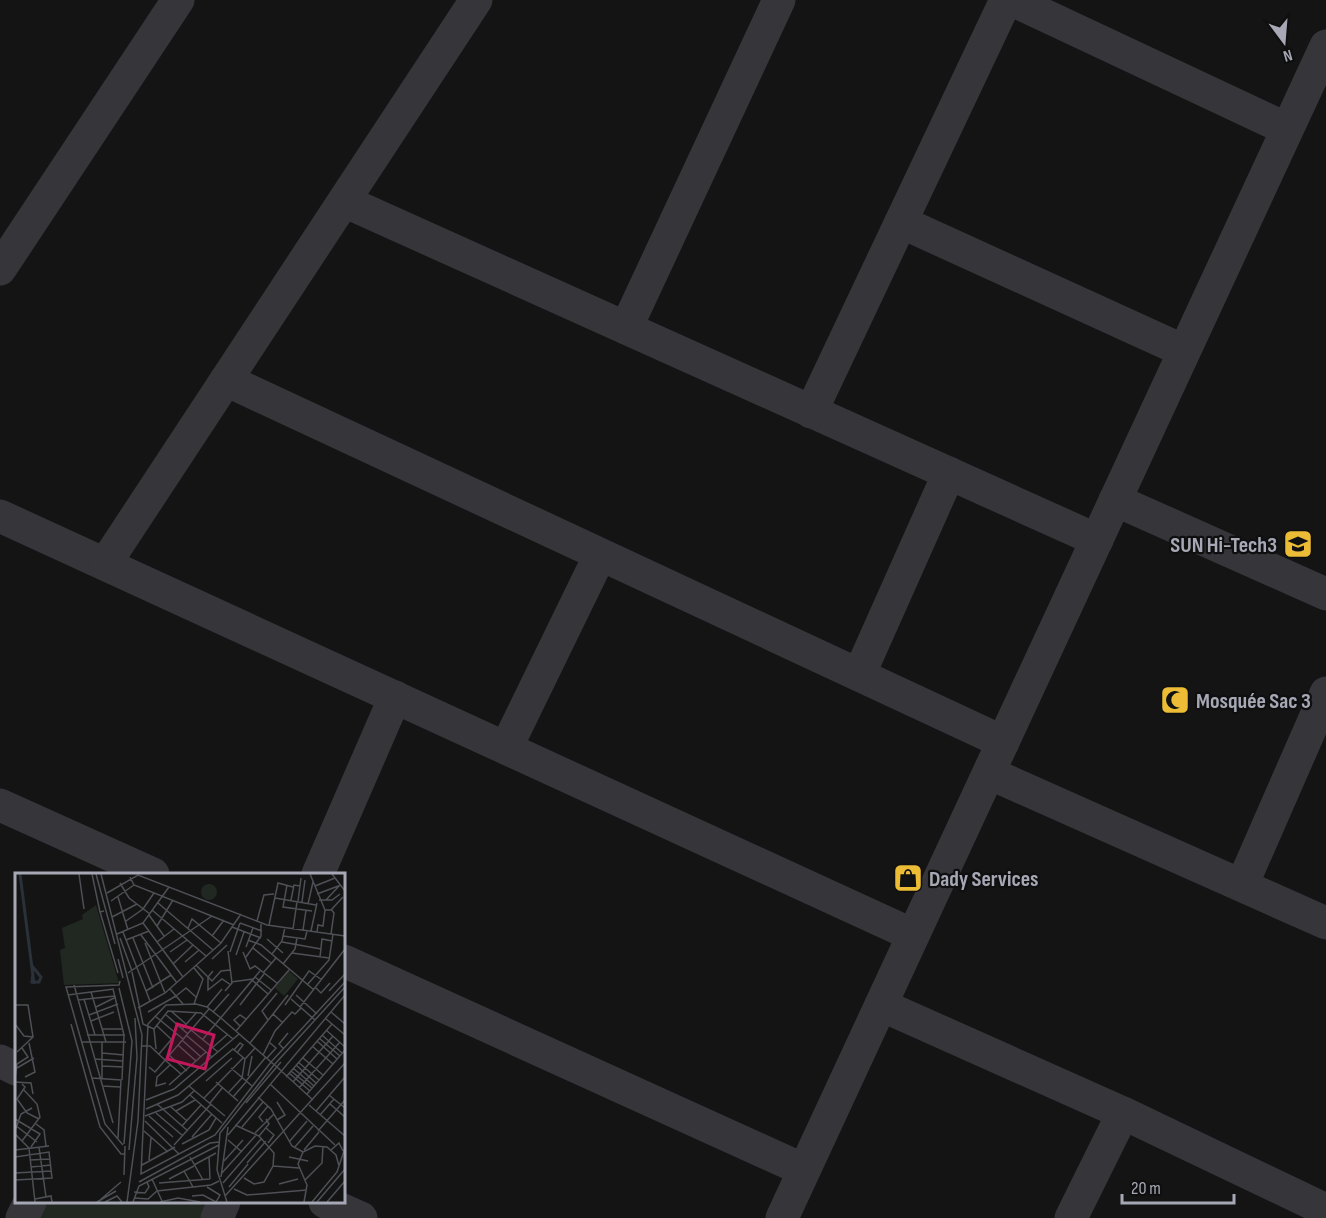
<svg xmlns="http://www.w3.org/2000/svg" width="1326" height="1218" font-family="'Sofia Sans Condensed',sans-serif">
	<rect width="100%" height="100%" fill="#141415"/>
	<path fill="#202821" d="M26,1202H218L209,1218H18Z"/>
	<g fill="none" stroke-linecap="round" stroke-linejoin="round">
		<g stroke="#35353a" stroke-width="33">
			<path d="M1012,0L1287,129"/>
			<path d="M344,201L1097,540"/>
			<path d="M901,222L1184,351"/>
			<path d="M0,269L178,0"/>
			<path d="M626,328L779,0"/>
			<path d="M226,380L1003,742"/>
			<path d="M811,412L1006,0"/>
			<path d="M1115,500L1326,594"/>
			<path d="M0,516L913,935"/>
			<path d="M105,564L476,0"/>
			<path d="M859,675L949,473"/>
			<path d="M506,748L600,555"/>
			<path d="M989,773L1326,923"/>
			<path d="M0,805L153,874"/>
			<path d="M318,874L395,697"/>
			<path d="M1242,885L1326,693"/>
			<path d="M344,961L804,1170"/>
			<path d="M881,1005L1123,1113L1326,1210"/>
			<path d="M0,1061L16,1069"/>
			<path d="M325,1202L361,1218"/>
			<path d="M22,1218L30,1202"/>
			<path d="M217,1218L224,1202"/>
			<path d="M782,1218L1326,46"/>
			<path d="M1071,1218L1123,1113"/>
		</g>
	</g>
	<defs>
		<g id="university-square" transform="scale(1.5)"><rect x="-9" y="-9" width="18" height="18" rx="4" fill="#ecbc36" stroke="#0f0f10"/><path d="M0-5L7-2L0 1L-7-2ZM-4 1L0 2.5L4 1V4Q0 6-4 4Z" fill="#111"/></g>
		<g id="mosque-square" transform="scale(1.5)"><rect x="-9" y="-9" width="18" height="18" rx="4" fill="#ecbc36" stroke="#0f0f10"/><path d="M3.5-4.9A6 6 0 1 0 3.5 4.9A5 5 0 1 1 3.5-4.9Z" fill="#111"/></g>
		<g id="shop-square" transform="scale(1.5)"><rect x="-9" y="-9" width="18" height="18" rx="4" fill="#ecbc36" stroke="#0f0f10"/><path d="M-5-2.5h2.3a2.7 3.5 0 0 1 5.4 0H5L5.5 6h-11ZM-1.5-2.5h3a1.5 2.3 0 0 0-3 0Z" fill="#111"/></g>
	</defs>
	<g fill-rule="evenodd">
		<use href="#university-square" x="1298" y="544"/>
		<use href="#mosque-square" x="1175" y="700"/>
		<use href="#shop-square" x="908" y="878"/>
	</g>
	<g text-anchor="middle" stroke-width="4.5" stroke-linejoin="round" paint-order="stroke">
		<g font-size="22" font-weight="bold" fill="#a6a9b5" stroke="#0f0f10" text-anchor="start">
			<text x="1277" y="552" text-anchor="end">SUN Hi-Tech3</text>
			<text x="1196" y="708">Mosquée Sac 3</text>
			<text x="929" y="886">Dady Services</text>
		</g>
	</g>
	<g transform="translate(15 873)">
		<rect width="330" height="330" fill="#141415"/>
		<path d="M186 19a8 8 0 1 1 16 0a8 8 0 1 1-16 0ZM81,32L104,110L49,112L45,77L50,75L47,55L68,46L67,42ZM274,98L283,106L269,123L260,115Z" fill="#202821"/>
		<path fill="none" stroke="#2a3139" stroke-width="3" d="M5,1L19,111M17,93L26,104L24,109H17L18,100"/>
		<path fill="none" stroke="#4e5055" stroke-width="1.5" d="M64,1L69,36M77,1L85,39M81,1L100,71M86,1L127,162L123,248L112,329M295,1L310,37L308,53L303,52L302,59M317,1L330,18M115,4L119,12L219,52M105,10L114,25L135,41M272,12L268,34L297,38M300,13L320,5M92,20L123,2L252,52L330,63M302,21L326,12M103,24L113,57M260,25L301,32M276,27L279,12L285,13M304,27H317L325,21M311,27L324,13M96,28L119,12M283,28L286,5M287,29L290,7M143,30L198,77M293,31L298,9M316,36L319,40L316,61M137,37L191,83M310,37H316L328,24M89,38L85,39L103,100M134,42L149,63M97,44L122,31M111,48L128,36L139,20M242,48L249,22L259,21M128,50L168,104M225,50L247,58M254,52L263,10L278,14M142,53L158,27M217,54L246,65M173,55L177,46L206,70M278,56L282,29M288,57L291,37M296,58L302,30M108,59L135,128M102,61L128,50L154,14M126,62L162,110M197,63L209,47M268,63L290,66L292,58M105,65L117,98M118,65L138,115M252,66L268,80M111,67L134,58M233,67L246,72L299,117M142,69L159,56M267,69L306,76M130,70L150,120M231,74L238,55M238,75L256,90M155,79L172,67M215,79L225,50M228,79L235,96L240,93L262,110M277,80L314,85M257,81L267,68L270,54M221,82L229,59M231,84L246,63V49M305,84L307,66L317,68M103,86L108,105M197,86L212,72M170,89L184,77M158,91L178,72M268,91L280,76L282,65M181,92L197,108L206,98L215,97M179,95L188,106L179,131M198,98L193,104V117L207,106L216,112M117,99L128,151L139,156M113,100L197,43M248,100L261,85M240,104L256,117M237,107L253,121M105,108L104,112L51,114L90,251L108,272M216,109L238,106M59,112L98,250M292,112L314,87L318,61M104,115L117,168L109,271M301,115L306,120L315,110M98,116L109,162L107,207M155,116L168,131M131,118L156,102M210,118L217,110L213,78M314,118L330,101M76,119L91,169M53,122L99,116M281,122L302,141M161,123L171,115L181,124M69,126L80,162M276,126L300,147M63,127L100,123M0,132H13L18,164L2,179M225,132L249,101M270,132L294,98L307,107M81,134L101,124M192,134L207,116M285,134L330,76M123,135L150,120L206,70L226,41M156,138L171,151M133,139L161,123M198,139L214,121M316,139L330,151M150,141L173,161M258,141L273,122M74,142L103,131M140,143L168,166M310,145L330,162M253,147L247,138L262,120M76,148L99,139M0,151L9,163L18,164M56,151L85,254L106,281H110M141,152L157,167M225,153L219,147L225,142L231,146M87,156H108M167,156L182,139M176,157L203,179M311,157L330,174M221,158L274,97M72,162H110M171,162L197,184M307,162L327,180M304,165L325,183M188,166L245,98M167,167L186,184M302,168L322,186M66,169H111M87,169V205M235,170L258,141L268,150M163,172L181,188M127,173H135L150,187M297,173L318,191M197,175L213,161M268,175L264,171L273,160M141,176L139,156L153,138L186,140L218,166M219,177L225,170L228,172L222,180M87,180L109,182M144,181L161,161M154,182L172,198M248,182L260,158L277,139L280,141L286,135M252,185L261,175L254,169M288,185L308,202M79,186L108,188M150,187L166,201M283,189L304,207M281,192L301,210M87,193L108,194M134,194L140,199L194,136M2,195L19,185M216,195L237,213M278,195L299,213M276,198L297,215M274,200L295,218M233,203L237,183M10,204L20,199L14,170M271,204L317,151M77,205L106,207M0,206L2,191L13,184L7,175M191,208L217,185M231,208L251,184M0,209L16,210L18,221M201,209L223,228M278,209L318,163M151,210L141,213L142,204L155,192M7,211L10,214L2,226L12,240L24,246M255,211L320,272M154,212L191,179M87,213L105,214M174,213L210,243M284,215L325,169M214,219L227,205L230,186L240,175M292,221L330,177M175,222L207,250M314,222L330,235M218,224L231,209M243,224L256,236L277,273L288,279M189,225L228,185M131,227L159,216L224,161M298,227L262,194L256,189L206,145L192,134L181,131L151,132L133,151L126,301L200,262L256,189L330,109M262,229L270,242L262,247M195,230L208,214M231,230L266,189M142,231L173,258M315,231L330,244M294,232L330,263M156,234L172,248M131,236L163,222L218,176L230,186M161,238L180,227M301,238L330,204M141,240L168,263M305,242L319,226M130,243L167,229L180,217M134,243L158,264M0,246L25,261L16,274M130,248L164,281M248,249L244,244L253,233M21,251L29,257L31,273M0,252L22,269M220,252L244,263L259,280L258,293L249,309L239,311L229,305M167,253L186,232M227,254L248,229M251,255L259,262L253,270M0,258L6,241L17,235M129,258L153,279M303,258L330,227M240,260L259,241M0,261L14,275L20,329M213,262L330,122M244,263L254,251L251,246M177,264L197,241M103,265L106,207M213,267L227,279M7,268L25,244L22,231L8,216M274,269L292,248M167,271L194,257L201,245M159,272L196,231M24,274L31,324M279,275L298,253M0,277L34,273M114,277L122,184L120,145M289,277L304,259M316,277L324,270L328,278M194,283L195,306M0,284L34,279L37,305L0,307M175,284L188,307M274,284L293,288M15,287L35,286M134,287L136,265M209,288L228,267M232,290L251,268M127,292L160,274M179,292L201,280M258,293L284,295M16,294L36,292M169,298L178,314M0,300L36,298M206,301L242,261M109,302L110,273M206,304L213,254M137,306L147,328M154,306L179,293M290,307L307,290L308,273M124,309L195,270L204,269M144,310L195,306M208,310L247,265M264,311L283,306M192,314L205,322L201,329M214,314L233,291M219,316L232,322L292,317M119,319L130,320L134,314L132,309M177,323L188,322L201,329M210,323L330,190M119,325L133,326L142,318L196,312L204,308M20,326L36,323L37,329M85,327L106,309M82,329L101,318M90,329L102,323L107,329M118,329L124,313L204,272M145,329L163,325L185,329M212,329L202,297L205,260L259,192L330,114M289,329L292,312L283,291L288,279L300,273L312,274L321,282L324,293M297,329L322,299L330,275M302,329L330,296M312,329L330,308"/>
		<path fill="#c2185b" fill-opacity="0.15" stroke="#c2185b" stroke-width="3" d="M162,151L199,162L190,196L152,186Z"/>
		<rect width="330" height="330" fill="none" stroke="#a6a9b5" stroke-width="3"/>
	</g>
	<g transform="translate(1284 42) rotate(164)" stroke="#0f0f10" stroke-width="4.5" paint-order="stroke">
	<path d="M0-4.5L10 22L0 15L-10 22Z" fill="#a6a9b5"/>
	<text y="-9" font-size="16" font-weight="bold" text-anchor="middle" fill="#a6a9b5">N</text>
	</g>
	<path d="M1122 1194v9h112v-9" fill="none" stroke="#a6a9b5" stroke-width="3"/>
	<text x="1131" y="1194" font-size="18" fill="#a6a9b5" stroke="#0f0f10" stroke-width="4.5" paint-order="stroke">20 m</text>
</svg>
